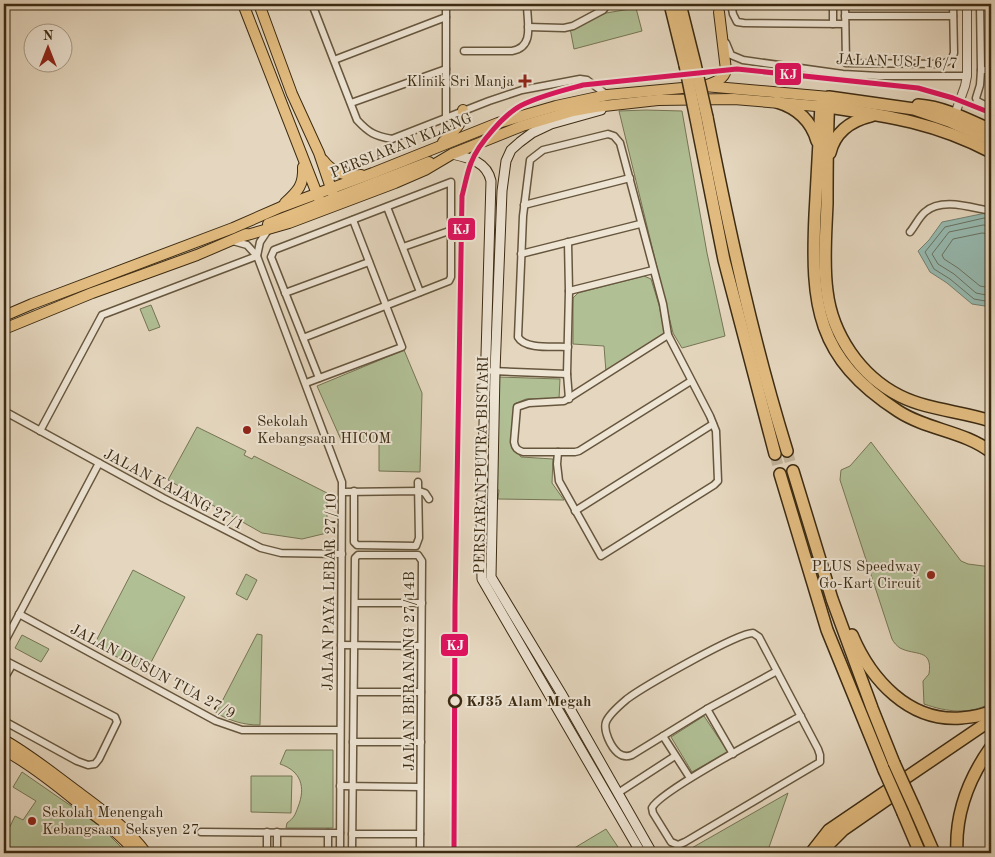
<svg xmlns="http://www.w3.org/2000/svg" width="995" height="857" font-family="'Old Standard TT',serif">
	<rect width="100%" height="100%" fill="#e5d7bf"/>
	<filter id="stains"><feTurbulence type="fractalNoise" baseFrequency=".004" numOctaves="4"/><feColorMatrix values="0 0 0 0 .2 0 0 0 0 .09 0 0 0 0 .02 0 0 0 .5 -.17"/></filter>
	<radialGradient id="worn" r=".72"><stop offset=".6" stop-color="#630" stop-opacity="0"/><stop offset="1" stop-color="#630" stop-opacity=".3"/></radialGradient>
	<g fill="#b1bf95" stroke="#767554">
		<path d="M636,8L642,31L574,49L570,28L606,13Z"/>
		<path d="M646,110L682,111L707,253L725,336L682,348L673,333L619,111Z"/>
		<path d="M644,276L651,279L659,305L665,334L606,372L604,346L573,344V298L578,293Z"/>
		<path d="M151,305L160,327L149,331L140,309Z"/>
		<path d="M404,350L422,393L420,472L379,471V442H342L317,386Z"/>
		<path d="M498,377L560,379L559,399H526L514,404L511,445L521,457L553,459L552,483L564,500L498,499L499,490L495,489Z"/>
		<path d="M197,427L246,451L244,455L252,459L254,456L327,493V533L302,539L262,533L168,480Z"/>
		<path d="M871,442L961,561L968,564L991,567V703C969,715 947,712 924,704L923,681L929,674C933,648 915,656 900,648C897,646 894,643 892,639L840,480L841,470L850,466Z"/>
		<path d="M133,570L185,597L146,672L94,645Z"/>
		<path d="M246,574L257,580L247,600L236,594Z"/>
		<path d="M257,634L262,635L260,725C243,725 231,721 216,713Z"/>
		<path d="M22,635L49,649L41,662L15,648Z"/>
		<path d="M704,716L728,752L692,772L671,737Z"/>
		<path d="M286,750H333V828H286L287,823C294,818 295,815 298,807C306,787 301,771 280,764Z"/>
		<path d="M22,772L100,826L127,853H4V839L15,816L23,820L36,801L13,787Z"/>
		<path d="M251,776H292L291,813L251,812Z"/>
		<path d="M788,793L767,853H683Z"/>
		<path d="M606,829L622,853H565H566Z"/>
	</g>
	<path fill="#96bab1" stroke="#728171" d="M986,213L991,216V307L972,304L947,283L930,272L918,251L929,240L942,222Z"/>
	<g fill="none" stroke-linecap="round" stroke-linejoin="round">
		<g stroke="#697262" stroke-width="1">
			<path d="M991,220L984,218L945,227L925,252L934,269L950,279L974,299L991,302"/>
			<path d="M991,226L983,225L949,232L932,254L938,264L954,274L976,293L991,296"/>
			<path d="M991,234L982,233L953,239L942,255L944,259L958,268L980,286L991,288"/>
		</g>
		<g stroke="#c3b59c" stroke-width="11" stroke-dasharray="11 5.5" stroke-linecap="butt">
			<path d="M787,451L793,471"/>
			<path d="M775,454L780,474"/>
		</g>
		<g stroke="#66563d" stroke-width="9">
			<g id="minor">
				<path d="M312,4L357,120C369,133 375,136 392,139L489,101L522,90L580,79L587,80L607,95"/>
				<path d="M446,4V117"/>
				<path d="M731,4L733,14L737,22L744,23L845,24"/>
				<path d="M833,4V24"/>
				<path d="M845,4L846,63L942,64L951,60L954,53L953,4"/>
				<path d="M967,4H991"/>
				<path d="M980,4L981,70L980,85L976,98L977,101L991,108"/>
				<path d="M845,16H953"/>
				<path d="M528,27L564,28L573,26L603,10L608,4"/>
				<path d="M726,43L731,55L743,60L843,74L879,76H967"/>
				<path d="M464,51H512C535,47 527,23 527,4"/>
				<path d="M334,60L446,17"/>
				<path d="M981,70H991"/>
				<path d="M351,103L446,69"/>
				<path d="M524,205L630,178"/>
				<path d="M387,207L420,292"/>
				<path d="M910,232C915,226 919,217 925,212C942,197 972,208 991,211"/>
				<path d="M233,241L247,245L257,256L342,482L340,853"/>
				<path d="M568,242L569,291L567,374L569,399"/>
				<path d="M403,247L452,230"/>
				<path d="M521,254L640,224"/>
				<path d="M257,256L260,242L268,230"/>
				<path d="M569,291L653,270"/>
				<path d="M285,293L369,262"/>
				<path d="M668,335L564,401L529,403L517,407L514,442C515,448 517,450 523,452H575L579,451L691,381"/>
				<path d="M303,338L449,281L451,277V182L274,250L271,257C287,297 303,338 319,378"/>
				<path d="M492,371L567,374"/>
				<path d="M306,383L402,347L353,220"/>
				<path d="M4,411L163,498L261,548L281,553L342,554"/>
				<path d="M40,431L102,315L257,256"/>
				<path d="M558,452L557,464L559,481L601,556L714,485L718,481L716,431L710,416L668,335L663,304L620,143L614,136L608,134L543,150L530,160L523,216L518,337C525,350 555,346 568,347"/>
				<path d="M354,491V542L357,545L416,546L419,538L418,482"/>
				<path d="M343,492L419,491L425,493L429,499"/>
				<path d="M575,511L713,424"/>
				<path d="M355,603H422"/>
				<path d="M19,614L216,721L242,730H340"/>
				<path d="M4,643L99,463"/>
				<path d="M341,645L421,646"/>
				<path d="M4,660L115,717L117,722L99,759L95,764L88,765L77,761L4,721"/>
				<path d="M777,671L707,709L632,755C627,757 623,757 618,753C611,747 603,731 606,722C609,714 620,705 627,699C643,687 737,633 753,633L759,637L818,749L820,755V762L685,842L678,845L671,842L653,813L652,808C659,791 777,729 801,716"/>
				<path d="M4,679L12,665"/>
				<path d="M354,692H421"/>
				<path d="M707,709L733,754"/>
				<path d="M663,736L690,778"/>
				<path d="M353,742H421"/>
				<path d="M340,786L420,787"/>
				<path d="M618,793L675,756"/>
				<path d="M201,832L340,833"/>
				<path d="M352,834H420"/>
				<path d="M267,853V832"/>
				<path d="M277,853V832"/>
				<path d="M328,853V833"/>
				<path d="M352,853L355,558L358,555H418L422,561L420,853"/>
			</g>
		</g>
		<g stroke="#66563d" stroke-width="10">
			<path id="tertiary" d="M955,114L965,86L967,76V4"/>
		</g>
		<g stroke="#3c2b12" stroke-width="11">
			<g id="secondary">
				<path d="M601,110L551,124L532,133L520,142L511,150L506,161L502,191L495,371L491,577L561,693L652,853"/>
				<path d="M452,154C470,158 487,162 491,181L481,528L482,579L641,853"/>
			</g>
		</g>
		<g stroke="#3c2b12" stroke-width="12">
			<g id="primary">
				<path d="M243,4L319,199"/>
				<path d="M259,4L292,94L319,153L333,194"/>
				<path d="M707,85C716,82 724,79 726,70L719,12"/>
				<path d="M443,142C452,132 463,125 463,110"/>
				<path d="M323,160C332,172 346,177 361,175"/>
				<path d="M285,203C298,191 304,185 303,167"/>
				<path d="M268,224L429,162"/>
				<path d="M240,237L289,223L395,183L425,170L452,154L522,126L573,111L595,107L658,100L734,99L828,107"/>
				<path d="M4,316L32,304L233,228L281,207L373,173L498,123L556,106L607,95L704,86L829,97"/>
				<path d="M4,329L92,293L197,255L246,234"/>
				<path d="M4,740C29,754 51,772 74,789C99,808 127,827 146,853"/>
				<path d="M4,750C30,764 54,783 77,802C97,817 120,833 136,853"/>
			</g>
		</g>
		<g stroke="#3c2b12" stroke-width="14">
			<g id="motorway">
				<path d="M670,4L685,65"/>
				<path d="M680,4L695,64"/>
				<path d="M777,102C797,108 811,120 817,141"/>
				<path d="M821,105C819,141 817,178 815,215C811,305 816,358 898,411C927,430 964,431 991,452"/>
				<path d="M918,105C944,107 967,119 991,130"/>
				<path d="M828,107C888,116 936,123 991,152"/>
				<path d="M707,117C729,230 753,341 787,451"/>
				<path d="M696,119L724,260L775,454"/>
				<path d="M991,140L949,121L914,109L829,97C827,132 827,168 827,203C826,232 823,262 827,291C832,334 860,376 900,396C928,410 961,411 991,421"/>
				<path d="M830,153C835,132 850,121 871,116"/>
				<path d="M793,471L832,599L872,708L894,763"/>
				<path d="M780,474L827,630L884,770"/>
				<path d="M852,635C871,680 909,722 961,718C972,717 982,716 991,711"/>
				<path d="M914,807L934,853"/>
				<path d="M903,813L920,853"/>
				<path d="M811,853L829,830L991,720"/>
				<path d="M820,853L843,830L892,796"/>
				<path d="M957,853C955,815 969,778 991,747"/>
			</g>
		</g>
		<use href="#minor" stroke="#eee5d5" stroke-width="6"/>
		<use href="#tertiary" stroke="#eee5d5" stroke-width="8"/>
		<use href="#secondary" stroke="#eee5d5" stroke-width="9"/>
		<use href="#primary" stroke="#e2bc80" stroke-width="10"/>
		<use href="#motorway" stroke="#e2bc80" stroke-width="11"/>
		<g stroke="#3c2b12" stroke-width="14" stroke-linecap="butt">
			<g id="motorway-bridge">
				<path d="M695,64L707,117"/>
				<path d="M685,65L696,119"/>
				<path d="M894,763L914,807"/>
				<path d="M884,770L903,813"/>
			</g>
		</g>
		<use href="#motorway-bridge" stroke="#e2bc80" stroke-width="11"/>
		<g stroke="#eee5d5" stroke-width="9">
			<path id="rail-1" d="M454,853L455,605L462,196C465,185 467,173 471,163C478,144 506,112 524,104C543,95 564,90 583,85L737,69L918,88L953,98L991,113"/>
		</g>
		<use href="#rail-1" stroke="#e0115f" stroke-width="5"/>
	</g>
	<g fill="#8f2418" stroke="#eee5d5" stroke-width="2">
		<path d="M522.5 73.5h5v5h5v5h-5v5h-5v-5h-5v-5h5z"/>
		<circle cx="247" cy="430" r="5"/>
		<circle cx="931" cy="575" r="5"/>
		<circle cx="32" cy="821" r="5"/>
	</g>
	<circle fill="#eee5d5" stroke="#3c2b12" stroke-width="2.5" cx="455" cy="701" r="6"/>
	<g text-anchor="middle" stroke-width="4" stroke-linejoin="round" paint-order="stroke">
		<g font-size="15" fill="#3c2b12" stroke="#eee5d5">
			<text transform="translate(897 61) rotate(2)" y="5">JALAN USJ 16/7</text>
			<text transform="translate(401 145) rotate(-22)" y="5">PERSIARAN KLANG</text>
			<text transform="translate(481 465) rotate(-89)" y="5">PERSIARAN PUTRA BISTARI</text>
			<text transform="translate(174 489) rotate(28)" y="5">JALAN KAJANG 27/1</text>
			<text transform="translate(329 592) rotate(-89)" y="5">JALAN PAYA LEBAR 27/10</text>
			<text transform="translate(153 671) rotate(28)" y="5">JALAN DUSUN TUA 27/9</text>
			<text transform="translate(409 671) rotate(-90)" y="5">JALAN BERANANG 27/14B</text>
		</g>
		<g font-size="15" fill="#3c2b12" stroke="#eee5d5" text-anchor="end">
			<text x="514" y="86">Klinik Sri Manja</text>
			<text x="257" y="426" text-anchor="start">Sekolah<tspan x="257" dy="17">Kebangsaan HICOM</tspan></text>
			<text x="921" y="571">PLUS Speedway<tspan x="921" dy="17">Go-Kart Circuit</tspan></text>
			<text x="42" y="817" text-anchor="start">Sekolah Menengah<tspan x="42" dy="17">Kebangsaan Seksyen 27</tspan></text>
		</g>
		<g font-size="15" font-weight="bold" fill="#3c2b12" stroke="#eee5d5" text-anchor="start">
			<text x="466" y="706">KJ35 Alam Megah</text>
		</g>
	</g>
	<g stroke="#eee5d5" stroke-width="2">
		<rect x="774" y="62" width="28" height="24" rx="5" fill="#e0115f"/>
		<rect x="447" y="217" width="29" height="24" rx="5" fill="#e0115f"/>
		<rect x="440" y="633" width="29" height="24" rx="5" fill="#e0115f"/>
	</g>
	<g font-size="14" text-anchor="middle" font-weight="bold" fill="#fff">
		<text x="788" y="79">KJ</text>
		<text x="461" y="234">KJ</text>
		<text x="455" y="650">KJ</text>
	</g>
	<rect width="995" height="857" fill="none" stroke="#e5d7bf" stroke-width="20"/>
	<rect x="5" y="5" width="985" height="847" fill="none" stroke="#3c2b12" stroke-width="2.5"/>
	<rect x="10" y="10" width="975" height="837" fill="none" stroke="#3c2b12"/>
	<g transform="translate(48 48)"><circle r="24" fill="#eee5d5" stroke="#a79b87"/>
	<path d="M0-4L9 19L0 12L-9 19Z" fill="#8f2418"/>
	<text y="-8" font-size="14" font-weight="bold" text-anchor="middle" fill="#3c2b12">N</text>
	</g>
	<rect width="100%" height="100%" filter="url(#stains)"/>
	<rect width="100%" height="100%" fill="url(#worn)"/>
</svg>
